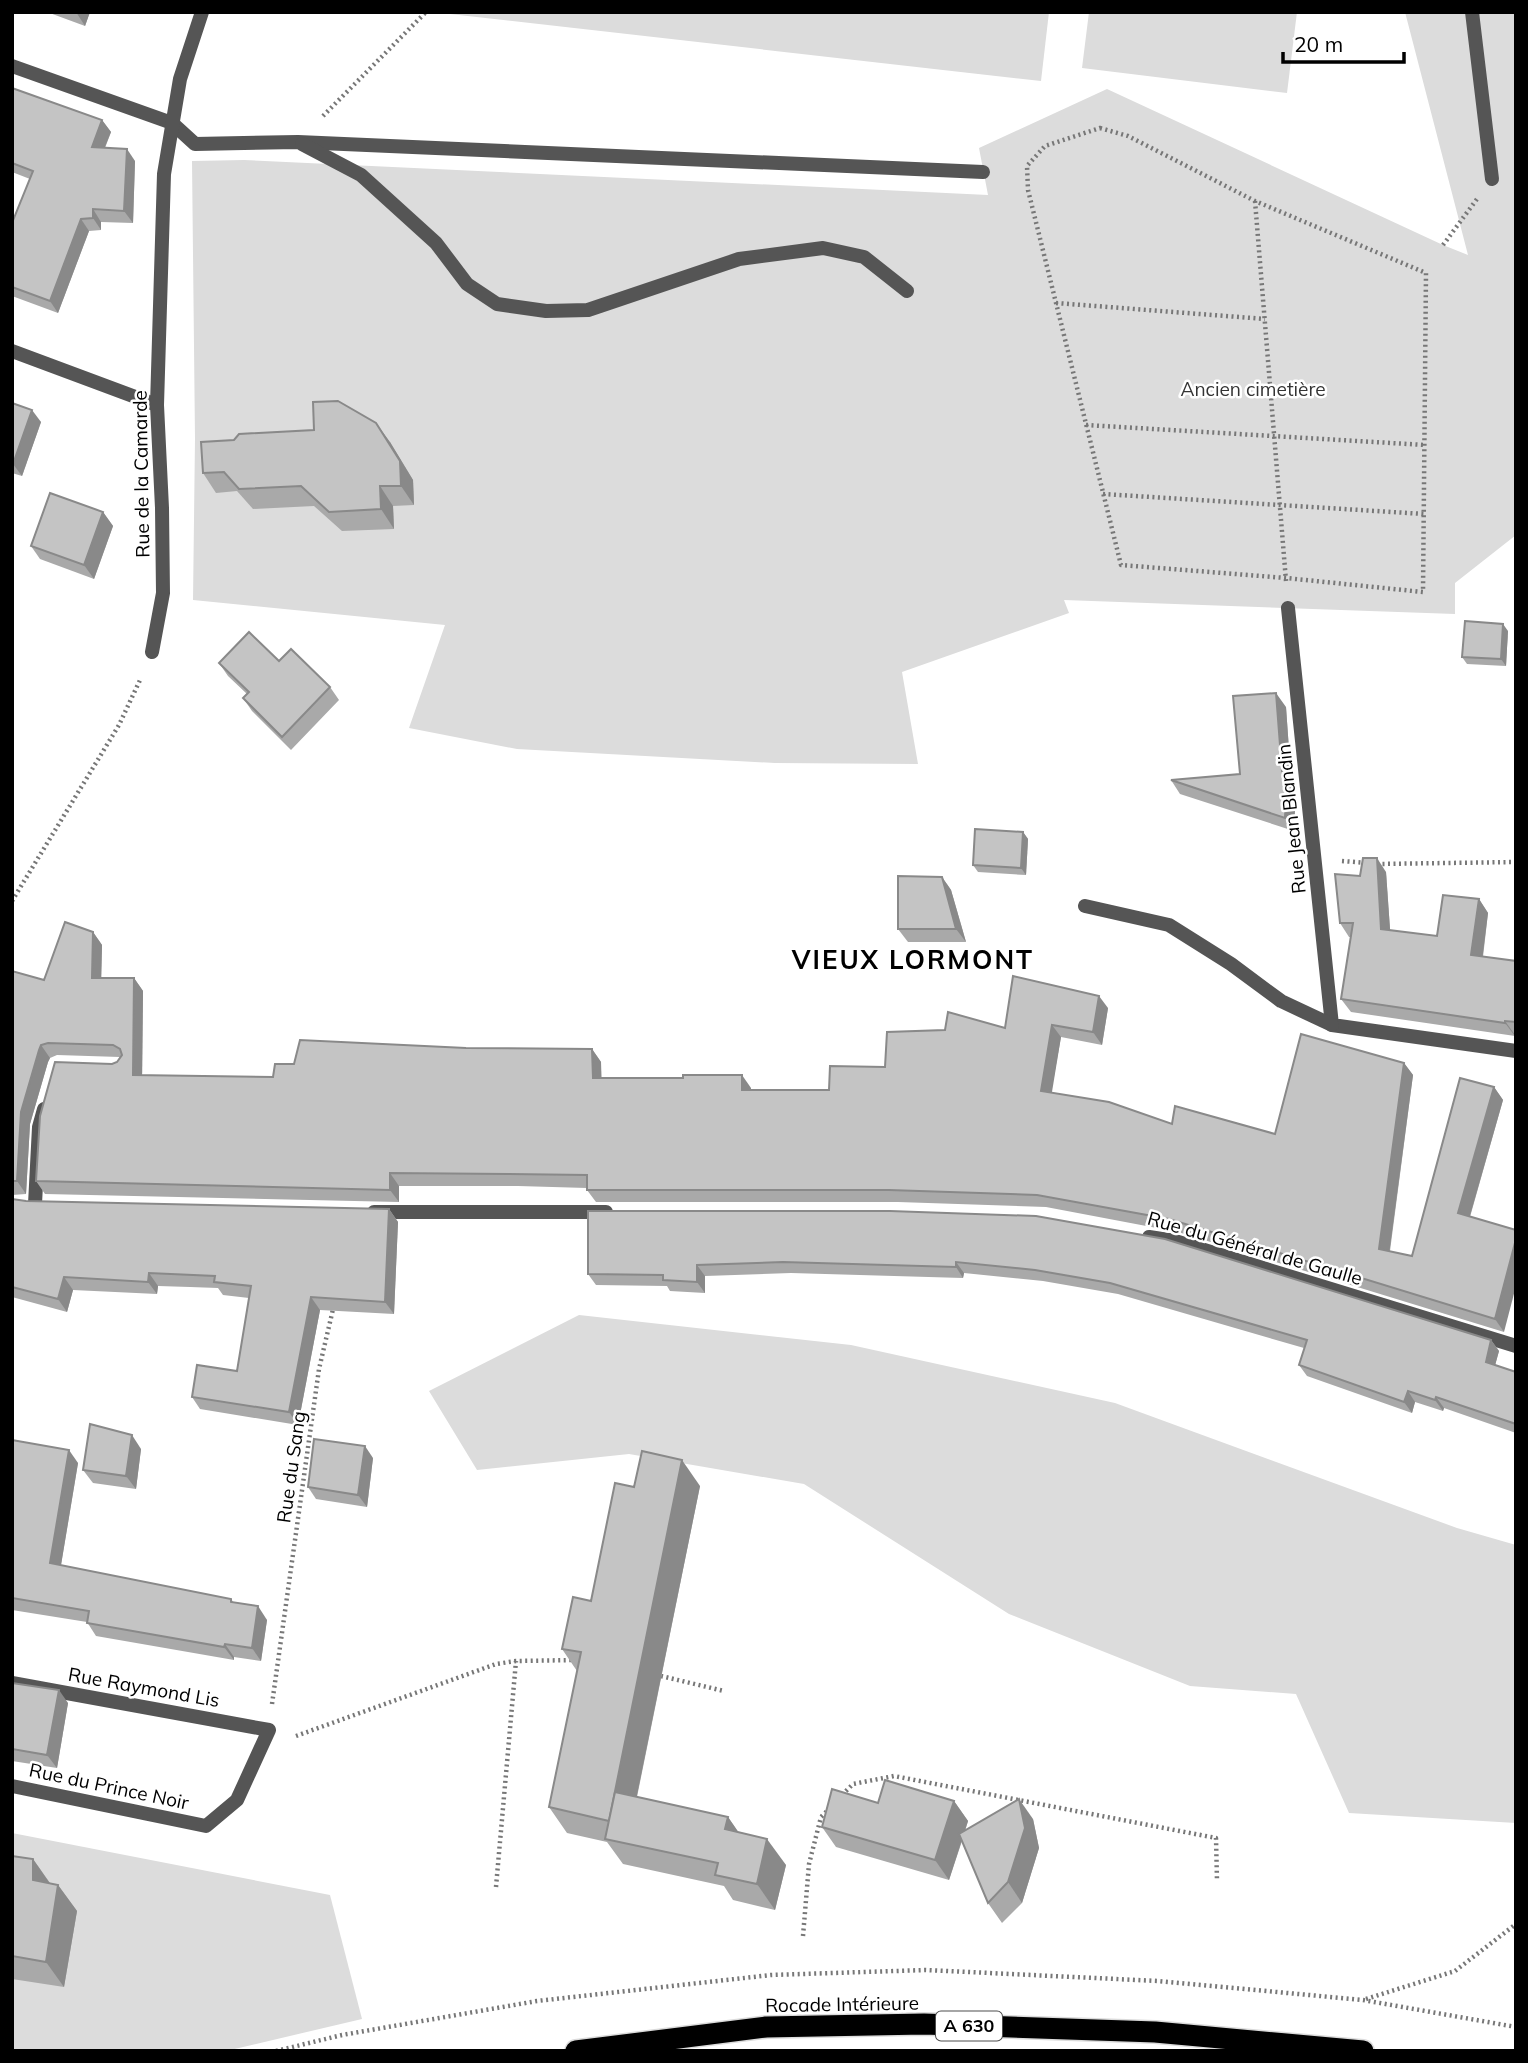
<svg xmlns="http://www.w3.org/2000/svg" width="1528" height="2063" font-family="Mulish,sans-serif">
	<rect width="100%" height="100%" fill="#fff"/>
	<g fill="#dcdcdc">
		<path d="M432,12H1049L1041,81Z"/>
		<path d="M1089,12H1297L1287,93L1082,68Z"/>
		<path d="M1405,12H1516V535L1455,583V614L1064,600L1069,613L902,672L918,764L775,763L517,749L409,728L445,625L193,600L195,439L192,161L244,160L988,195L979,148L1107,89L1443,245L1468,255Z"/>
		<path d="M579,1315L851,1345L1115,1403L1457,1528L1516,1545V1823L1349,1813L1296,1694L1190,1686L1009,1614L804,1484L629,1454L477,1470L429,1391Z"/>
		<path d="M12,1833L330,1895L362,2019L226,2051H12Z"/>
	</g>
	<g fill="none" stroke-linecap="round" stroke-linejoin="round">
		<g stroke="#dbdbdb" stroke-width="24">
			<path id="highway" d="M576,2051L766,2027L924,2024L1155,2032L1363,2051"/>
		</g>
		<g stroke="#777" stroke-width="4.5" stroke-dasharray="2 3.5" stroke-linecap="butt">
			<path d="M323,116L426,12"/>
			<path d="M1100,128L1128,136L1255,201L1426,273L1423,592L1286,578L1121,565L1028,190L1027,166L1045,146Z"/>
			<path d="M1255,201L1286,581"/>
			<path d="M1443,245L1477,199"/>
			<path d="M1056,303L1265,319"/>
			<path d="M1086,425L1425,445"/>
			<path d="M1103,494L1424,514"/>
			<path d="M1342,861L1368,863"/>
			<path d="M1377,864L1516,862"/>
			<path d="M12,901L119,725L141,678"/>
			<path d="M661,1676L724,1691"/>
			<path d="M272,1704L319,1369L334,1305"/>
			<path d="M296,1736L496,1664L516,1661L576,1660"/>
			<path d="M842,1795L853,1784L894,1776L1216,1838L1217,1881"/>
			<path d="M496,1887L516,1661"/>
			<path d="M803,1936L809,1864L821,1817L829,1809"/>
			<path d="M1366,1999L1455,1971L1516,1924"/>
			<path d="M276,2051L342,2035L537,2001L771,1975L926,1970L1158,1981L1363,2000L1516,2027"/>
		</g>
		<g stroke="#555" stroke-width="14">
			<path d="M1472,12L1492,179"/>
			<path d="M172,123L195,144L298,142L983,172"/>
			<path d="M302,144L361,175L436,243L467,284L497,304L546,311L588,310L739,259L823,248L864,257L907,291"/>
		</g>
		<g stroke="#555" stroke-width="14">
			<path d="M12,66L172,123"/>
			<path d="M12,351L157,405"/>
			<path d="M1288,608L1332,1025L1516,1051"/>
			<path d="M152,652L163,593L162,508L157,405L164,174L180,79L202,12"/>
			<path d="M1085,906L1169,925L1231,964L1281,1001L1332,1025"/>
			<path d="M35,1204L39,1127L44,1109"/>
			<path d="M374,1212H606"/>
			<path d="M1149,1237L1175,1241L1516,1346"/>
			<path d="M12,1683L269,1730L237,1800L206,1826L12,1786"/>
		</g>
		<use href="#highway" stroke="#000" stroke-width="21"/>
	</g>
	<g fill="#a9a9a9">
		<path d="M47,12H90L85,26Z"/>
		<path d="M12,88L102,120L111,132L105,148L135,161L133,223L101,222V230L89,231L58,313L12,296V223L30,179L12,172Z"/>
		<path d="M12,403L41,422L22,476L12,473Z"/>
		<path d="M390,442L413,480L414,505L393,506L394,529L342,531L314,506L253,509L237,491L216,493L203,473Z"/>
		<path d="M103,512L113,526L94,579L40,559L31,546Z"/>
		<path d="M1508,631L1506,666L1467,664L1462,657Z"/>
		<path d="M279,661L330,687L339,700L291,750L252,711L243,698L247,694L228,676L219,663Z"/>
		<path d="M1286,707L1291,778L1296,785L1294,831L1180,794L1171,780L1240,774Z"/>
		<path d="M1023,832L1028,839L1026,875L978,872L973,865Z"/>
		<path d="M1386,872L1390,930L1437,936L1479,899L1488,913L1483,957L1516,961V1035L1515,1036L1351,1012L1341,999L1351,937H1349L1340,923L1360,876Z"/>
		<path d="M942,877L951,890L966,942H908L898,929Z"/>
		<path d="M93,932L102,945L101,978H134L143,991L142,1075L273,1077L294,1064L466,1048L592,1049L601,1062V1078L751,1088V1090H829L885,1067L945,1030L1005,1028L1108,1008L1102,1045L1061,1037L1051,1093L1172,1124L1275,1134L1404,1063L1413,1075L1390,1251L1412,1256L1494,1087L1503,1100L1470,1217L1504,1332L1178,1232L1046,1207L898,1202H596L587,1190V1188L518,1186H399V1202L45,1194L36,1181L112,1064L117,1062L120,1057L57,1055L50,1058L48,1062L30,1124L26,1194L12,1195V971L44,980Z"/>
		<path d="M12,1199L26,1201L389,1209L398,1222L394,1314L320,1310L298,1425L200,1409L192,1397L237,1371L249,1298L223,1295L218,1288L190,1287L158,1286L157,1294L73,1290L67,1312L12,1297Z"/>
		<path d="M890,1211L1491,1340L1499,1351L1495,1365L1516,1372V1433L1444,1408L1443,1411L1415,1402L1412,1413L1307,1376L1299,1365L1304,1348L1118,1294L1043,1281L964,1273L963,1278L791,1273L705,1276V1293L670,1291L667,1286L596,1285L588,1274Z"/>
		<path d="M12,1440L78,1463L61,1565L231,1599L234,1603L267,1620L261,1661L234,1657V1660L96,1636L87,1622L12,1610Z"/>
		<path d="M141,1449L136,1489L93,1483L83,1470Z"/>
		<path d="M373,1458L367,1507L316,1499L308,1487Z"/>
		<path d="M700,1486L637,1797L728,1817L738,1832L786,1865L775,1910L733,1900L724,1886L623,1864L607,1842L567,1833L549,1807L577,1671L562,1649L591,1601L634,1487Z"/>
		<path d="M12,1683L68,1703L57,1768L12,1761Z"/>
		<path d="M954,1801L968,1821L965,1831L1033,1819L1039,1848L1022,1903L1002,1923L988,1903L962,1841L949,1880L836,1847L822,1827L878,1803Z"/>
		<path d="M12,1856L33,1859L50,1883L58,1885L77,1911L64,1987L12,1979Z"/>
	</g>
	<g fill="#898989">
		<path d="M76,12H90L85,26Z"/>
		<path d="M102,120L111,132L100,159L92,147Z"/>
		<path d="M127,149L135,161L133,223L124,211Z"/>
		<path d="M93,209L101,222V230L93,218Z"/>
		<path d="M81,219L89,231L58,313L50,301Z"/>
		<path d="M32,410L41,422L22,476L13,464Z"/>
		<path d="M376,423L390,442L413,480L414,505L401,486Z"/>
		<path d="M380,486L393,506L394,529L381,509Z"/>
		<path d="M103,512L113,526L94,579L84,565Z"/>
		<path d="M1503,624L1508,631L1506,666L1501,659Z"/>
		<path d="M1276,693L1286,707L1291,778L1296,785L1294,831L1285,818Z"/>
		<path d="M1023,832L1028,839L1026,875L1021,868Z"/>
		<path d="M1377,858L1386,872L1391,943L1381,929Z"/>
		<path d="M942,877L951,890L966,942L956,929Z"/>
		<path d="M1479,899L1488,913L1481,969L1471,955Z"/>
		<path d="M93,932L102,945L101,990L92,978Z"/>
		<path d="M134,978L143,991L142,1088L133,1075Z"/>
		<path d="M1099,996L1108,1008L1102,1045L1093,1032Z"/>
		<path d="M1505,1021L1515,1035V1036L1505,1023Z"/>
		<path d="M1052,1025L1061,1037L1050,1104L1041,1091Z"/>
		<path d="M41,1045L50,1058L48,1062L30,1124L26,1194L17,1181L21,1112L39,1050Z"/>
		<path d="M592,1049L601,1062L602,1091L593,1078Z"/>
		<path d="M1404,1063L1413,1075L1388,1262L1379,1249Z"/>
		<path d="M742,1075L751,1088V1103L742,1090Z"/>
		<path d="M1494,1087L1503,1100L1467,1226L1458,1213Z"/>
		<path d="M390,1173L399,1186V1202L390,1190Z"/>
		<path d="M389,1209L398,1222L394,1314L385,1302Z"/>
		<path d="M1516,1239V1286L1504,1332L1495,1319Z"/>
		<path d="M956,1262L964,1273L963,1278L956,1267Z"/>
		<path d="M697,1265L705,1276V1293L697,1282Z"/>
		<path d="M149,1273L158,1286L157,1294L148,1282Z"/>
		<path d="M64,1277L73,1290L67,1312L58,1299Z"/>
		<path d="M311,1297L320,1310L298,1425L289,1412Z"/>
		<path d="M1491,1340L1499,1351L1493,1373L1486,1362Z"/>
		<path d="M1408,1391L1415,1402L1412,1413L1404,1402Z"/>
		<path d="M1436,1397L1444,1408L1443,1411L1435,1400Z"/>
		<path d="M132,1435L141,1449L136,1489L126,1476Z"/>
		<path d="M365,1446L373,1458L367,1507L358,1495Z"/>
		<path d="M69,1450L78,1463L59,1577L50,1563Z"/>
		<path d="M682,1460L700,1486L627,1844L609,1821Z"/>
		<path d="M258,1606L267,1620L261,1661L252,1648Z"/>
		<path d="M225,1644L234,1657V1660L224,1647Z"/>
		<path d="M59,1690L68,1703L57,1768L47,1755Z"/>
		<path d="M1019,1799L1033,1819L1039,1848L1022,1903L1008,1882Z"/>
		<path d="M954,1801L968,1821L949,1880L935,1860Z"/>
		<path d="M728,1817L746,1843L725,1829Z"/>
		<path d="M767,1839L786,1865L775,1910L757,1884Z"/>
		<path d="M33,1859L51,1885L33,1880Z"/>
		<path d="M58,1885L77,1911L64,1987L46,1962Z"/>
	</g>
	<g fill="#c4c4c4" stroke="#898989" stroke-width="2">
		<path d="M12,88L102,120L92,147L127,149L124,211L93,209V218L81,219L50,301L12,287V223L33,171L12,163Z"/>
		<path d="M338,401L376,423L400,461L401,486H380L381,509L329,512L301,486L239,489L224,472L203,473L201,442L234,440L239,434L314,430L313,402Z"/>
		<path d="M12,403L32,410L13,464L12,463Z"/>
		<path d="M50,493L103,512L84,565L31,546Z"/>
		<path d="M1465,621L1503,624L1501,659L1462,657Z"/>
		<path d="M249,632L279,661L291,649L330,687L282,737L243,698L249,692L219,663Z"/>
		<path d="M1276,693L1282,771H1287L1285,818L1171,780L1240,774L1233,696Z"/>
		<path d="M975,829L1023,832L1021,868L973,865Z"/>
		<path d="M1363,858H1377L1381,929L1437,936L1443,895L1479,899L1471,955L1516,961V1022L1505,1021V1023L1341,999L1353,923H1340L1335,874L1360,876Z"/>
		<path d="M898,876L942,877L956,929H898Z"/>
		<path d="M65,922L93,932L92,978H134L133,1075L273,1077L275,1064H294L300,1040L466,1048L592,1049L593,1078H683V1075H742V1090H829L830,1066L885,1067L887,1032L945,1030L948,1012L1005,1028L1013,976L1099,996L1093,1032L1052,1025L1041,1091L1109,1102L1172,1124L1175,1106L1275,1134L1301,1034L1404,1063L1379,1249L1412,1256L1460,1078L1494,1087L1458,1213L1516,1230V1239L1495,1319L1169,1219L1037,1195L889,1190H587V1175L509,1174L390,1173V1190L36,1181L40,1116L55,1062L112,1064L117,1062L122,1055L120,1049L113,1045L48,1043L41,1045L39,1050L21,1112L17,1181H12V971L44,980Z"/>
		<path d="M12,1199L26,1201L389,1209L385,1302L311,1297L289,1412L192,1397L197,1365L237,1371L251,1286L214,1282L215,1276L149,1273L148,1282L64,1277L58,1299L12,1287Z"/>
		<path d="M588,1211H890L1036,1216L1165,1239L1491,1340L1486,1362L1516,1372V1424L1436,1397L1435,1400L1408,1391L1404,1402L1299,1365L1307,1340L1110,1283L1035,1270L956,1262V1267L783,1262L697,1265V1282L663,1280V1275L588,1274Z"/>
		<path d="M90,1424L132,1435L126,1476L83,1470Z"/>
		<path d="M314,1439L365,1446L358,1495L308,1487Z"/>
		<path d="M12,1440L69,1450L50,1563L231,1599V1602L258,1606L252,1648L225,1644L224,1647L87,1623L89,1611L12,1598Z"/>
		<path d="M642,1451L682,1460L609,1821L549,1807L581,1652L562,1649L573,1597L591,1601L615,1483L634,1487Z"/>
		<path d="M12,1683L59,1690L47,1755L12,1749Z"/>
		<path d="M885,1780L954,1801L935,1860L822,1827L832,1789L878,1803Z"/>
		<path d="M615,1792L728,1817L725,1829L767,1839L757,1884L715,1875L718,1863L605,1839Z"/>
		<path d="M1019,1799L1025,1828L1008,1882L988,1903L959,1834Z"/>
		<path d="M12,1856L33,1859V1880L58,1885L46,1962L12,1956Z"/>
	</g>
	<g text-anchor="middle" stroke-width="5" stroke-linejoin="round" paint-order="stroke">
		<rect fill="#fff" stroke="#4c4c4c" stroke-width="2" x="936" y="2011.5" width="66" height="29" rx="5"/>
		<g font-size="18" font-weight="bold" fill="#000">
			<text x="969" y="2032">A 630</text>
		</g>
		<g font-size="19" fill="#333" stroke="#fff">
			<text x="1253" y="396">Ancien cimetière</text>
		</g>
		<g font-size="19" fill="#000" stroke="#fff">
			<text transform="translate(141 474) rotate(-91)" y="7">Rue de la Camarde</text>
			<text transform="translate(1291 819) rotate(-96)" y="7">Rue Jean Blandin</text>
			<text transform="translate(1255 1248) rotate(16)" y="7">Rue du Général de Gaulle</text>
			<text transform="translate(291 1467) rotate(-82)" y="7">Rue du Sang</text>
			<text transform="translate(144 1687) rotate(10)" y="7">Rue Raymond Lis</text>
			<text transform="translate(109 1786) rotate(12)" y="7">Rue du Prince Noir</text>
			<text transform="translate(842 2004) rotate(-1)" y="7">Rocade Intérieure</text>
		</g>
		<g font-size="26" font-weight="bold" letter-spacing="2" fill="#000" stroke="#fff">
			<text x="913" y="969">VIEUX LORMONT</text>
		</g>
	</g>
	<rect width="1528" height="2063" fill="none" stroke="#000000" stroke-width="28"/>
	<path d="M1283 52v10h121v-10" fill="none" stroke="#000000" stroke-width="3.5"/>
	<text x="1294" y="52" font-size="21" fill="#000000" stroke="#ffffff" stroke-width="5" paint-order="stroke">20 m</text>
</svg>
